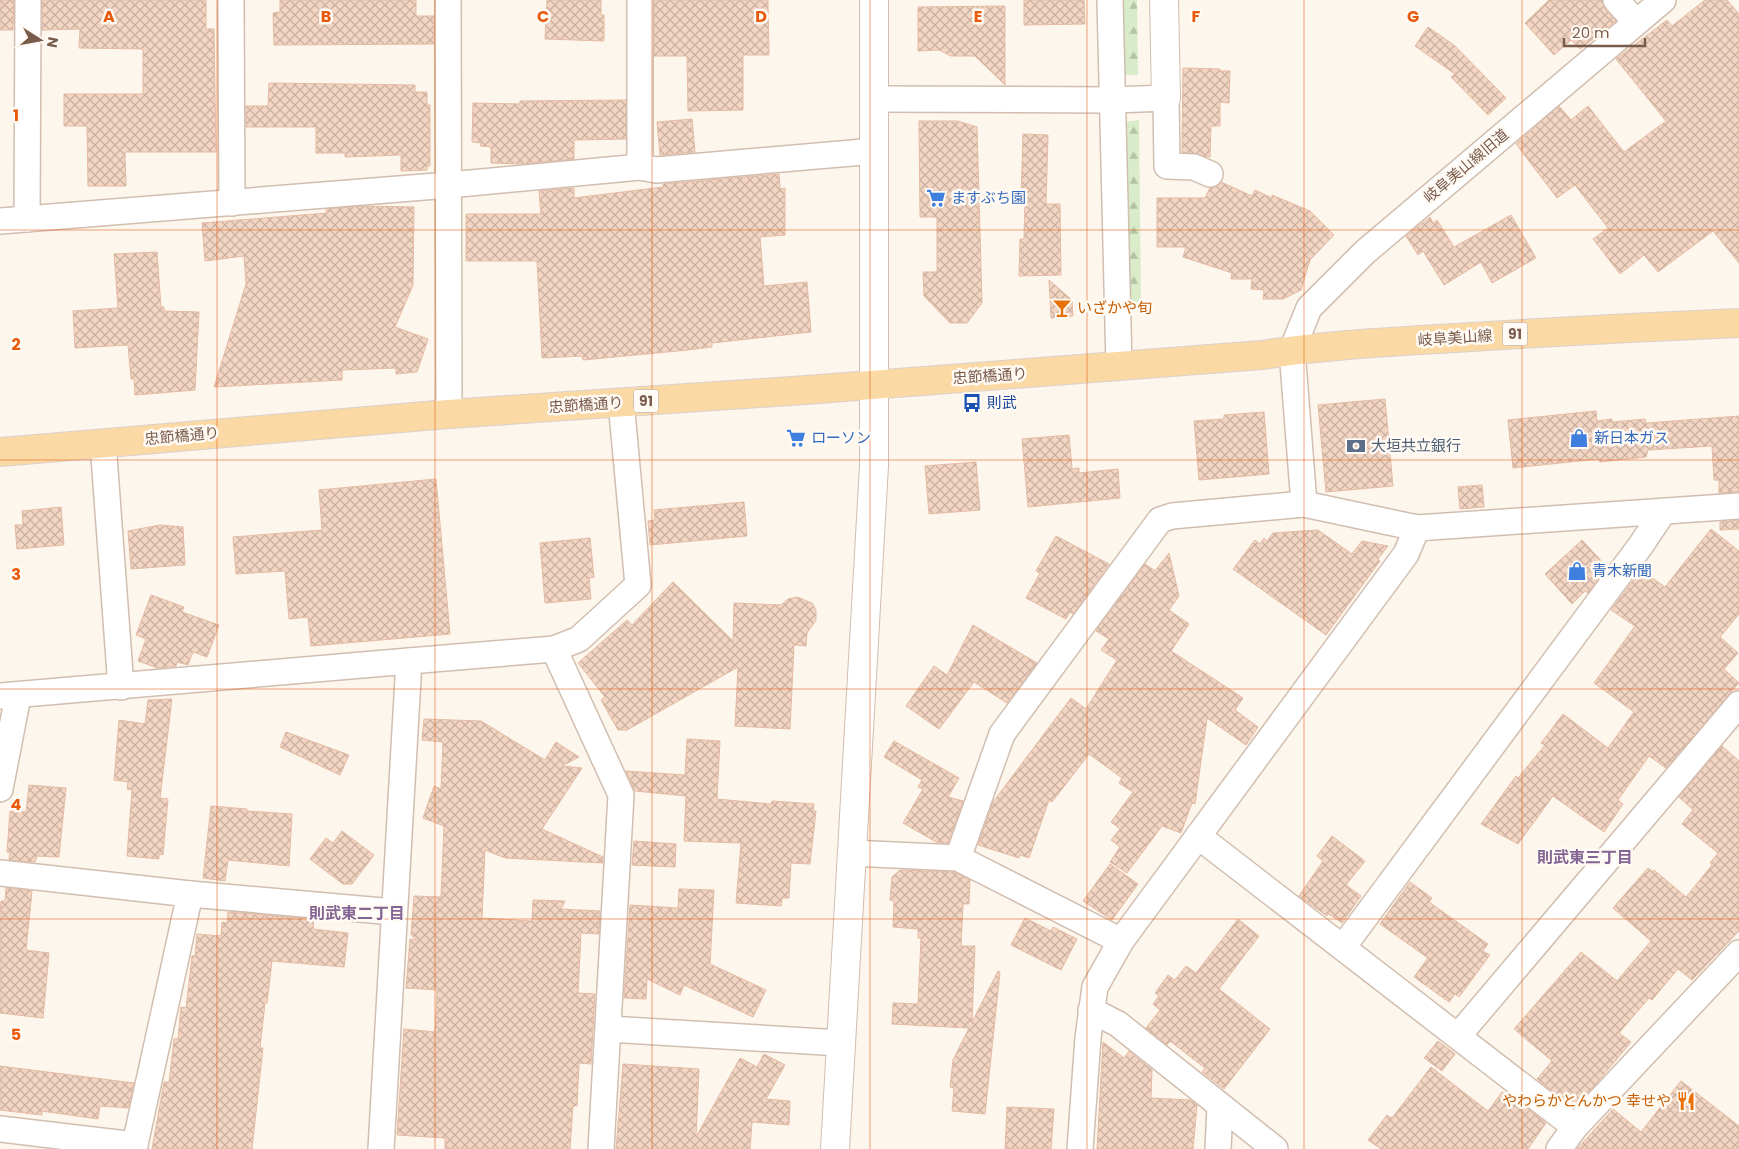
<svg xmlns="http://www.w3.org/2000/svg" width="1739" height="1149" font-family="Poppins,'Noto Sans JP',sans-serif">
	<defs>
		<pattern id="forest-firs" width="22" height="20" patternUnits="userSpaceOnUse" patternTransform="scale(1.25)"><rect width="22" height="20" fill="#d8ecc9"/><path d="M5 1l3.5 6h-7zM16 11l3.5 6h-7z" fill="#b4c2a5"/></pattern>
		<pattern id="building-cross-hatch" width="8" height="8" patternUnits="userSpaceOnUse" patternTransform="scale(1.25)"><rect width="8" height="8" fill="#f3d5c3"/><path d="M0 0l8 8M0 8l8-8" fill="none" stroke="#cab0a1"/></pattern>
	</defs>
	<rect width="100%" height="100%" fill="#fdf6ec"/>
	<g fill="url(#forest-firs)">
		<path d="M1124,0H1137L1138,75H1124Z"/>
		<path d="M1139,120L1141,308L1127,315L1125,122Z"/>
	</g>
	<g fill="url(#building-cross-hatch)" stroke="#e6bba3">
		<path d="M0,0H14L13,30H0Z"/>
		<path d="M42,0H206V29H214L216,152H125L126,186H88L87,126H64V94H143V49L79,48L80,29L42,30Z"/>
		<path d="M280,0H416V16H434V44L274,45L273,13L280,12Z"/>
		<path d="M547,0H601V15H604V41L545,39Z"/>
		<path d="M654,0H768L769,55H743V110L688,111L687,56H654Z"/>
		<path d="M1024,0H1084L1085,24L1024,25Z"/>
		<path d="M1549,0H1602L1605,9L1616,21L1580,49L1571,40L1554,55L1525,23Z"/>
		<path d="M1705,0H1727L1739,14V263L1713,231L1658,272L1644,255L1620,274L1593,239L1608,228L1575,185L1557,198L1516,144L1559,106L1571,120L1588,106L1624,152L1666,121L1616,59L1667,20L1672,26Z"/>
		<path d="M1005,6V85L975,56H951L939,50L918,51V7Z"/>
		<path d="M1428,27L1454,45L1506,98L1488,115L1451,77L1455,74L1415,46Z"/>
		<path d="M1183,68L1220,69V71H1230L1229,103L1220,102V126H1211L1210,157L1182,152Z"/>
		<path d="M269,83L415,85V92H427V105H430V166H427V170L401,171V155L345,157V153H316V127H246V106H268Z"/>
		<path d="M626,100V139L574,140V159L521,164L491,163V147L480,146L481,143L472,142L473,103L520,104V101Z"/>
		<path d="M692,119L695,152L660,155L657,122Z"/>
		<path d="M919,121H958L977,127L982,303L967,323H950L924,296L923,272H937V217H920Z"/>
		<path d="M1023,134L1048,135L1046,204H1060L1061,275L1019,276L1020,239H1024L1025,198H1021Z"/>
		<path d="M779,174L780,189L785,188V235L760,237L764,286L807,282L811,332L712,343V347L688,350L583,360L582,356L542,358L537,261H466V214H541L539,191L574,188V198L663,187V184Z"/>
		<path d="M1221,182L1252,196L1255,190L1272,198V195L1310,211L1334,235L1310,260L1301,290L1283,299H1263L1264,290L1251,289L1252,279H1231L1232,273L1183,257L1186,247H1157V198H1205L1210,188L1218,186Z"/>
		<path d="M362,206L414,207L413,285L395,327L428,339L417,372L396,374V368L342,370V380L214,387L246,284L244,256L205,261L202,223L327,213L326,209Z"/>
		<path d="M1511,215L1536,258L1492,283L1481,262L1444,285L1423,251L1418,255L1406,236L1430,217L1433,223L1437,220L1454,247Z"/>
		<path d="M157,252L161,307H164V311L199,312L195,390L135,395L134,379H131L128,345L75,348L73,311L118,308L114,254Z"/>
		<path d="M1049,280L1072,300L1073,316L1051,318Z"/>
		<path d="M1385,399L1393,486L1326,492L1318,405Z"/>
		<path d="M1596,411L1597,421L1612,419V422L1645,419L1646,423L1739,416V492L1719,493V480H1714L1712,446L1648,450L1646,457L1600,462L1599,459L1513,468L1508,420Z"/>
		<path d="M1264,412L1269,474L1199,480L1194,421L1224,419V415Z"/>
		<path d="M1069,435L1072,469L1079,468V473L1118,469L1120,498L1028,507L1022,439Z"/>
		<path d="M976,462L980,510L929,514L925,466Z"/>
		<path d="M436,479L450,634L311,646L308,617L289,619L285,571L236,574L233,537L322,530L319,490Z"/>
		<path d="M1482,485L1484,507L1460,509L1458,487Z"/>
		<path d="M744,502L747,536L650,545L648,521L655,520L654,510Z"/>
		<path d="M61,507L64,545L17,549L15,525H23L22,511Z"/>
		<path d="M1739,520V529L1720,530V522Z"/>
		<path d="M160,525L183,527L185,565L131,569L128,531Z"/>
		<path d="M1711,529L1739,551V614L1720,637L1738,653L1724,669L1739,683L1666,768L1649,756L1618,800L1623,804L1604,832L1553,796L1518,844L1481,824L1516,776L1518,778L1545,745L1541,743L1563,714L1608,748L1634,712L1594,683L1635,626L1611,610L1641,570L1665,587Z"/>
		<path d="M1318,530L1352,554L1362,541L1388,546L1378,559L1380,561L1326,635L1233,569L1255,540L1260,544L1264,538L1267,541L1273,533Z"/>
		<path d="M1056,536L1109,564L1073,614L1070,612L1066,619L1026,598L1040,573L1036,571Z"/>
		<path d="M590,538L594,577L589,578L591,599L545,603L540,543Z"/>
		<path d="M1582,540L1607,567L1588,593L1585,591L1572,604L1545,574Z"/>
		<path d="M1169,553L1179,596L1169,610L1189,624L1171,651L1243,698L1235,710L1258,727L1246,745L1207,718L1195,804L1192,803L1181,833L1162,826L1127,873L1110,862L1120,847L1111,840L1120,829L1111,822L1133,792L1119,783L1122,778L1089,754L1052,802L1049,800L1029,858L1020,855L1019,858L978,845L993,802L1071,698L1086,709L1117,660L1101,650L1109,639L1096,631L1145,564L1155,571Z"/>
		<path d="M673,582L733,641L734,603L781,605L788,599L797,597L812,603L816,610V620L807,633L806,646L794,645L790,729L735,726L738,667L627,730H618L601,700L605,697L578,663L627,620L632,625Z"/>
		<path d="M151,595L184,607L182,612L219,625L207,657L193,652L188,665L177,662L176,666L158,668L138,661L146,639L136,635Z"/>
		<path d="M973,625L1037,663L1007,703L974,682L939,729L906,706L934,666L947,675Z"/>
		<path d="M172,699L160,798L168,799L163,855L159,854V859L127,856L132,790L127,789L128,782L114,780L119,720L145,724L148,700Z"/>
		<path d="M424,719L481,721L545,760L556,742L579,757L562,766L582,768L542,829L603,857V863L505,858L485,850L482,918L532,921L533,900L565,901L561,909L600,911L599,934L581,933L578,993L595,994L591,1064L579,1063L577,1106H573L570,1149H445V1138L397,1135L404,1029L435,1032L437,990L406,988L410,939L417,940L411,935L414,896L441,897L444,826L423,818L434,786L441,789L443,742L422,740Z"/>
		<path d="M286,732L349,755L340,775L280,747Z"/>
		<path d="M687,739L720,741L717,799L771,804L772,801L814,804L813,811H816L810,864L791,863L789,898H782L781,906L736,903L741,843L684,841L686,796L635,791L626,771L685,775Z"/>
		<path d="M894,741L959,778L948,797L963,801L948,843H938L903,823L923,789L918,787L922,780L884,757Z"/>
		<path d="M1722,746L1739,761V931L1692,980L1678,969L1652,1000L1649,998L1619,1033L1631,1042L1597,1083L1576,1105L1566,1096L1563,1100L1537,1079L1552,1061L1514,1029L1581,952L1617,981L1651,941L1613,908L1648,868L1653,872L1654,870L1686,897L1712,865L1710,863L1718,853L1682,824L1693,810L1679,797Z"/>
		<path d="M29,785L66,788L59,857L37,856L35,862L9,860L10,852H7L10,811L26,812Z"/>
		<path d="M211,806L247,809V811L292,814L289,866L228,860L225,881L203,878Z"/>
		<path d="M342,831L374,855L352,884H343L310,859L326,838L333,843Z"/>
		<path d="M1332,836L1365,861L1346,885L1361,896L1342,923L1329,914L1327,916L1299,896L1323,861L1317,856Z"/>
		<path d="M634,841L676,844L675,867L632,865Z"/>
		<path d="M1110,864L1138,884L1112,920L1083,901Z"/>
		<path d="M900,870L954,872L970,880L969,904H963L961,946H975L972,1022L998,971L1000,972L985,1114L952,1111L954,1088L950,1087L953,1060L969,1028L892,1024L893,1003L918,1004L921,938H918V929L893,927L894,901L890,900L892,877Z"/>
		<path d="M1410,882L1432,898L1429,902L1488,944L1483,951L1490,955L1459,997L1455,994L1449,1002L1414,977L1428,958L1380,924Z"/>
		<path d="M6,888L32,891L26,950L49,953L43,1018L0,1013V913L1,901H5Z"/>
		<path d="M679,889L714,890L710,964L766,990L753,1017L684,985L680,995L647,979L646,999L624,998L630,905L678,908Z"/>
		<path d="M228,912L314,919L313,929L348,933L344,967L272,961L267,1003H265L260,1048H263L252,1149H152L164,1082H169L174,1039H178L181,1007L186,1008L192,956H195L197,934L221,936L222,922L227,923Z"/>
		<path d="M1025,918L1051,931L1053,927L1077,939L1061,970L1011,945Z"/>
		<path d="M1238,919L1259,936L1219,989L1270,1029L1224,1089L1202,1072L1205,1068L1170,1041L1167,1045L1146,1028L1160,1010L1153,1004L1159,996L1155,993L1168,975L1175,980L1186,966L1196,973Z"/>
		<path d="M1438,1041L1455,1054L1442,1071L1424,1058Z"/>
		<path d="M1103,1042L1124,1058L1129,1051L1152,1070L1151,1098L1190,1100L1197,1105L1193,1149H1097Z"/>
		<path d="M764,1054L785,1065L766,1099L790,1101L789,1125L752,1122L750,1149H616L623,1064L699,1069L696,1137L740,1058L757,1067Z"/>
		<path d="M0,1066L134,1083L128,1108L100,1106L98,1119L42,1111V1115L0,1110Z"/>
		<path d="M1431,1067L1488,1111L1502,1092L1516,1103L1518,1101L1546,1123L1528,1149H1381L1368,1140L1387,1115L1392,1118Z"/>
		<path d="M1681,1081L1739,1126V1149H1577L1613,1109L1641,1132Z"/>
		<path d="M1007,1107L1054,1109L1051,1149H1005Z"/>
	</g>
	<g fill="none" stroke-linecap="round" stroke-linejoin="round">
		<g stroke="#d1beb0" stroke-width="28">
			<g id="minor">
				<path d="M231,0L232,203"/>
				<path d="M448,0L449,414"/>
				<path d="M640,0V167"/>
				<path d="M1110,0L1119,366"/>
				<path d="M1616,0L1636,22"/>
				<path d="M875,99L1114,100L1166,98L1167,166L1194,167L1210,174"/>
				<path d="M27,219L28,0"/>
				<path d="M0,221L449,185L640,167L656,170L875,151"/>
				<path d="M103,443L121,687"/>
				<path d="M1304,504L1292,350L1309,308L1365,252L1663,0"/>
				<path d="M554,649L621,795L601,1149"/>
				<path d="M0,696L409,661"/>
				<path d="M0,789L18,696"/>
				<path d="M1198,836L1575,1127"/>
				<path d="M851,853L958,858L1121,941"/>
				<path d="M958,858L1002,734L1160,520L1172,516L1304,504L1417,528L1739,506"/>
				<path d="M0,873L190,894L394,912"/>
				<path d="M1343,947L1641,545L1663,512"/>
				<path d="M1091,1010L1118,1024L1275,1149"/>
				<path d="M609,1029L840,1043"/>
				<path d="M1458,1036L1739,704"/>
				<path d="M0,1129L135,1145"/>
				<path d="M134,1149L190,894"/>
				<path d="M381,1149L409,661L554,649L579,639L638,585L621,402"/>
				<path d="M1080,1149L1088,1038L1095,987L1121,941L1406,554L1417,528"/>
				<path d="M1218,1149L1220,1107"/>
				<path d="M1559,1149L1575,1127L1739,953"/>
			</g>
		</g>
		<g stroke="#d1beb0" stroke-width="30">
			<g id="tertiary">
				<path d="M1164,0L1166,98"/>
				<path d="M835,1149L874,466V0"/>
			</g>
		</g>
		<g stroke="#dad1cd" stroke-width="30">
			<path id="primary" d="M0,452L449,414L806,390L1262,355C1325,345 1391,342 1455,338C1549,332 1644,327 1739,323"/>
		</g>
		<use href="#minor" stroke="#fff" stroke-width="25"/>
		<use href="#tertiary" stroke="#fff" stroke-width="28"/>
		<use href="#primary" stroke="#fbd9a5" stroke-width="28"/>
	</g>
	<path fill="none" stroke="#e8590c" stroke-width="1" stroke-opacity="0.55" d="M217,0V1149M435,0V1149M652,0V1149M870,0V1149M1087,0V1149M1304,0V1149M1522,0V1149M0,230H1739M0,460H1739M0,689H1739M0,919H1739"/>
	<defs>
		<g id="supermarket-bare" transform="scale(1.5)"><path d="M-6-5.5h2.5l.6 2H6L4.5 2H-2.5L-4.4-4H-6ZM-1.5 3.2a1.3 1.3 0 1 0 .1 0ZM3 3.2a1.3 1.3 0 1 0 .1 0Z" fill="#3f7fe0" stroke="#fffaf3" stroke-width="2.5" paint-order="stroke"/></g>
		<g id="bar-bare" transform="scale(1.5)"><path d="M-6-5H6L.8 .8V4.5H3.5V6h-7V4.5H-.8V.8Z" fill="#e8710a" stroke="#fffaf3" stroke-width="2.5" paint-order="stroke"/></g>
		<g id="bus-bare" transform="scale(1.5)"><path d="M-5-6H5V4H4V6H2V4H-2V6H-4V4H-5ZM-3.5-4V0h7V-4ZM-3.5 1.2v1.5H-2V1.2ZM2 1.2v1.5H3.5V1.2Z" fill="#1a4fb4" stroke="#fffaf3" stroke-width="2.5" paint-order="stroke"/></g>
		<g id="shop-bare" transform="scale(1.5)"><path d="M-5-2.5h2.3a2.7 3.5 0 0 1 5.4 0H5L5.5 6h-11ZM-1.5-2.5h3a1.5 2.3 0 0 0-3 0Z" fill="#3f7fe0" stroke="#fffaf3" stroke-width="2.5" paint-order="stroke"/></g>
		<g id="bank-bare" transform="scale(1.5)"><path d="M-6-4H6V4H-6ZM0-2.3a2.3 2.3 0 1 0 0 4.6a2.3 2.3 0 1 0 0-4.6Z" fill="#5c6f8a" stroke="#fffaf3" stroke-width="2.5" paint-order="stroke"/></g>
		<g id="restaurant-bare" transform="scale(1.5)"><path d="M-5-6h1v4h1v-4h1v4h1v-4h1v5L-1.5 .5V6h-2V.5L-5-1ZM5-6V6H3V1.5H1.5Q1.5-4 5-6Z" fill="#e8710a" stroke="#fffaf3" stroke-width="2.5" paint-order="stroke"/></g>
	</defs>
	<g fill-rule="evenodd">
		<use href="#supermarket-bare" x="936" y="198"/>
		<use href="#bar-bare" x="1062" y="308"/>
		<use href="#bus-bare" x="972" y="403"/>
		<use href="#supermarket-bare" x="796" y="438"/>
		<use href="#shop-bare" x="1579" y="438"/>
		<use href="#bank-bare" x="1356" y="446"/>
		<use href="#shop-bare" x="1577" y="571"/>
		<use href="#restaurant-bare" x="1686" y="1101"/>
	</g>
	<g text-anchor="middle" stroke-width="5" stroke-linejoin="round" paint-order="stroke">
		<g fill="#fffaf3" stroke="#a28b7f" stroke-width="1">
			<rect x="1502.5" y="322.5" width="25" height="23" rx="4"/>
			<rect x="633.5" y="389.5" width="25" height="23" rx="4"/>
		</g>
		<g font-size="14" font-weight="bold" fill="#7a5c4d">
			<text x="1515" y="339">91</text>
			<text x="646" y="406">91</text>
		</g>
		<g font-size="15" fill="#7a5c4d" stroke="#fffaf3">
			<text transform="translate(1466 166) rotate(-40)" y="5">岐阜美山線旧道</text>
			<text transform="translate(1455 338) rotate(-4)" y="5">岐阜美山線</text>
			<text transform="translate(990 376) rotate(-4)" y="5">忠節橋通り</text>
			<text transform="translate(586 405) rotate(-4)" y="5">忠節橋通り</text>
			<text transform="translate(182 436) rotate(-5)" y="5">忠節橋通り</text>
		</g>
		<g font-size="15" fill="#366cbe" stroke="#fffaf3" text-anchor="start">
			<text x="951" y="203">ますぶち園</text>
			<text x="811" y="443">ローソン</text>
			<text x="1594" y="443">新日本ガス</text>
			<text x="1592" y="576">青木新聞</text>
		</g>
		<g font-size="15" fill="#c56008" stroke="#fffaf3" text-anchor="start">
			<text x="1077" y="313">いざかや旬</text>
			<text x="1671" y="1106" text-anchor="end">やわらかとんかつ 幸せや</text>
		</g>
		<g font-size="15" fill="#164399" stroke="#fffaf3" text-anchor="start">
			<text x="987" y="408">則武</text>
		</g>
		<g font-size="15" fill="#4e5e75" stroke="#fffaf3" text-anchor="start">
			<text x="1371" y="451">大垣共立銀行</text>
		</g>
		<g font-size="16" font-weight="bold" fill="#846695" stroke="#fffaf3">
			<text x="1585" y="863">則武東三丁目</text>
			<text x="357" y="919">則武東二丁目</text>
		</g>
	</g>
	<g font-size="16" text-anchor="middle" font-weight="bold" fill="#e8590c" stroke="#fffaf3" stroke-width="5" stroke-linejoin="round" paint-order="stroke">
		<text x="109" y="22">A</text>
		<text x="326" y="22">B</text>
		<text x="543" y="22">C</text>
		<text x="761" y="22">D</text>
		<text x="978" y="22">E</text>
		<text x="1196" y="22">F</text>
		<text x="1413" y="22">G</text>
		<text x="16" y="121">1</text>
		<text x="16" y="350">2</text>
		<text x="16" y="580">3</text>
		<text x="16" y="810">4</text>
		<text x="16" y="1040">5</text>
	</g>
	<g transform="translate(40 40) rotate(101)" stroke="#fffaf3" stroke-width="4" paint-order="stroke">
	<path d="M0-4L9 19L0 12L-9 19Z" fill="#7a5c4d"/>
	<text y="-8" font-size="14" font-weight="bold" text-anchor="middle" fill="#7a5c4d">N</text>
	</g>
	<path d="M1564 38v8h81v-8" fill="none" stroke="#7a5c4d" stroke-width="2.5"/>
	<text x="1572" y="38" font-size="15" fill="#7a5c4d" stroke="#fffaf3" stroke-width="4" paint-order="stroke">20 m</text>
</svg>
